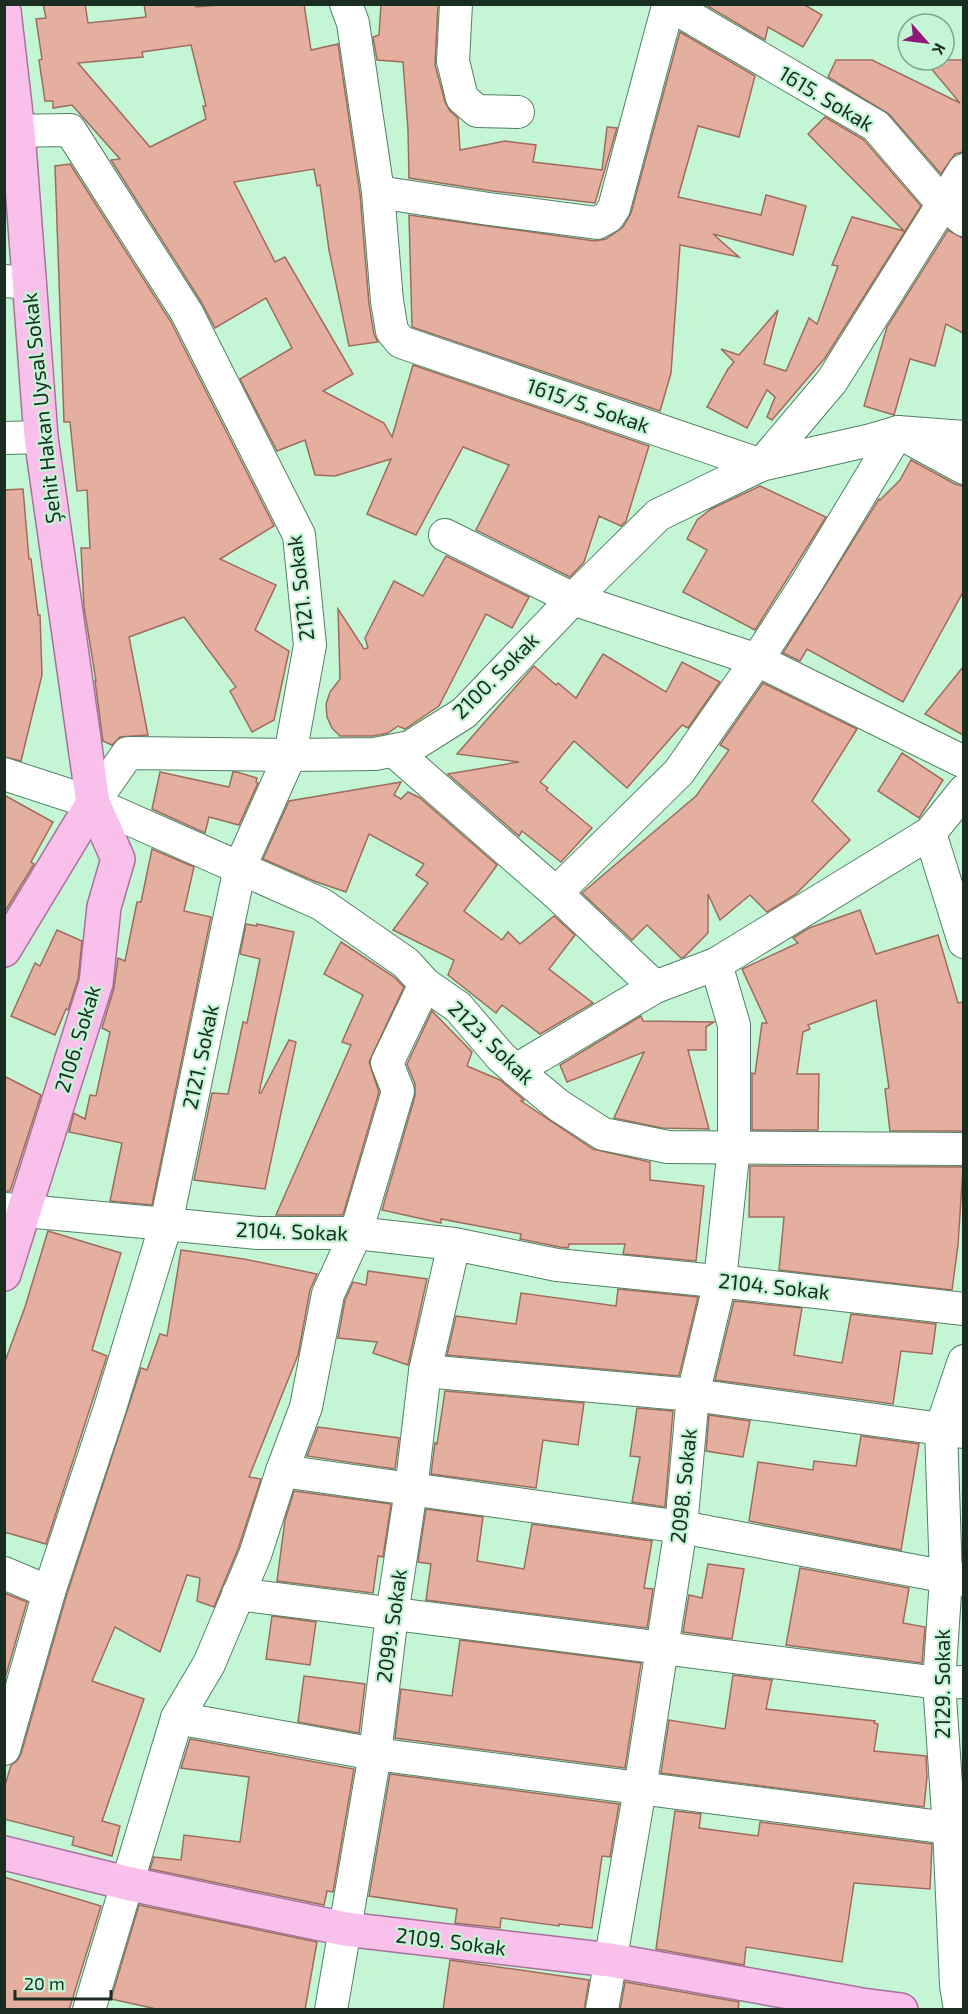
<svg xmlns="http://www.w3.org/2000/svg" width="968" height="2014" font-family="'Exo 2',sans-serif">
	<rect width="100%" height="100%" fill="#c4f6d6"/>
	<g fill="#e5af9f" stroke="#9e6c5d" stroke-width="1.5" fill-rule="evenodd">
		<path d="M43,4H85L88,23L146,17L144,4H195L196,7L229,4H304L311,50L338,44L360,194L369,304L374,334L378,342L349,346L329,250L320,185L317,186L314,169L234,182L275,262L285,257L353,374L323,391L384,423L392,437L413,365L649,446L626,521L621,526L599,516L584,562L570,577L476,530L509,465L463,447L416,535L367,514L391,459L335,476L315,475L305,440L277,451L240,379L292,348L266,298L215,328L202,303L111,160L120,159L72,105L53,108V101H45L39,60L42,59L36,19L46,18ZM191,45L206,106H203L206,119L150,147L78,63L143,57L142,52Z"/>
		<path d="M381,4H438L435,65L445,102L450,111L458,118L460,150L505,141L536,145L533,162L602,170L607,127L617,128L595,203L492,191L409,178L408,130L403,62L377,60L373,37L379,35Z"/>
		<path d="M704,4H803L822,15L803,47L768,27L765,40Z"/>
		<path d="M680,32L755,76L739,137L698,126L678,197L761,215L766,195L806,206L793,255L713,234L739,257L680,245L671,373L660,411L412,327L409,215L595,241L606,239L623,227L631,213Z"/>
		<path d="M836,60H872L960,103L924,60H963V152L955,154L941,174L889,114L828,77Z"/>
		<path d="M825,117L864,140L921,206L825,358L772,420L767,417L775,397L767,390L747,428L707,407L728,369L734,362L721,349L739,355L778,310L764,364L786,371L809,318L817,324L838,266L832,265L852,217L904,231L808,134Z"/>
		<path d="M70,164L171,322L274,526L220,559L276,585L255,630L289,651L274,720L252,732L230,691L236,687L184,617L129,637L148,735L120,737L112,745L103,741L95,681H96L84,607L81,548H90L87,490L77,491L70,422H64L55,166Z"/>
		<path d="M948,230L963,238V333L946,324L935,366L910,359L894,415L864,406L887,327Z"/>
		<path d="M911,460L955,484L963,486V592L903,702L807,649L800,661L783,653L879,499L880,500L900,480Z"/>
		<path d="M760,486L826,517L755,630L683,592L707,550L687,539L697,520L711,509Z"/>
		<path d="M23,489L29,559H31L38,615H40L42,675L21,761L4,757V490Z"/>
		<path d="M446,556L529,597L512,628L486,614L439,706L405,729L398,726L388,733L373,736H340L332,728L327,717L326,704L330,692L340,679L338,609L364,649L368,648L365,638L394,581L423,596Z"/>
		<path d="M603,654L666,692L682,662L720,682L688,728L682,725L627,788L574,741L540,782L548,788L546,790L592,828L561,862L522,831L519,836L448,774L519,762L457,754L534,666L556,685L558,683L576,698Z"/>
		<path d="M963,667V735L925,714Z"/>
		<path d="M763,683L857,729L812,801L850,840L796,894L767,912L750,895L720,920L708,894V933L684,957L681,958L647,925L632,940L582,893L696,796L729,750L720,745Z"/>
		<path d="M902,753L943,780L919,818L878,791Z"/>
		<path d="M160,772L229,787L233,772H237L257,778L256,782L258,783L239,825L209,817L205,833L152,809Z"/>
		<path d="M401,782L394,795L401,799L408,792L420,798L497,865L464,911L502,940L508,932L520,944L554,916L575,935L549,969L593,1003L540,1034L502,1005L496,1013L448,975L454,960L393,930L428,883L416,875L424,864L369,834L346,892L314,881L263,859L289,801Z"/>
		<path d="M4,795L53,822L31,862L34,864L4,913Z"/>
		<path d="M152,849L194,867L184,911L211,917L152,1205L110,1201L122,1143L69,1132L74,1113L85,1119L90,1095L96,1096L110,1032L102,1028L114,988L118,958L125,961L137,902H141Z"/>
		<path d="M860,910L876,954L938,935L958,1003L963,1002V1131H890L885,1089L889,1088L876,1000L808,1025L810,1029L803,1032L797,1074H819L818,1130H752V1073L755,1074L762,1023H767L742,969L798,943L793,938L809,928Z"/>
		<path d="M246,924L257,926V924L294,932L259,1093H261L289,1040L296,1042L265,1189L194,1180L212,1093L228,1094L243,1022L247,1023L260,959L240,954Z"/>
		<path d="M57,930L82,941L78,979L68,1010L66,1009L55,1035L11,1016L35,963L40,966Z"/>
		<path d="M341,942L394,977L404,987L369,1062L379,1092L343,1215H276L351,1045L342,1042L363,995L324,974Z"/>
		<path d="M432,1011L472,1052L467,1066L500,1080L524,1100L521,1101L593,1149L650,1162V1180L704,1186L696,1261L623,1254L625,1244H569L568,1248L560,1247L520,1239L521,1234L441,1219V1223L382,1210L415,1096V1084L407,1064Z"/>
		<path d="M641,1016L643,1021L714,1022L706,1027V1050H688L709,1129L662,1128L614,1118L644,1052L567,1082L560,1065Z"/>
		<path d="M4,1076L41,1095L10,1191H4Z"/>
		<path d="M750,1166L963,1167L958,1245L952,1290L779,1270L784,1217H749Z"/>
		<path d="M48,1231L121,1253L92,1350L107,1356L46,1544L4,1532V1364L25,1307Z"/>
		<path d="M181,1250L244,1259L317,1274L310,1290L298,1355L249,1477L261,1479L238,1549L214,1607L197,1601L200,1578L187,1575L160,1652L115,1627L92,1681L144,1699L102,1821L120,1826L112,1856L72,1845L74,1837L4,1819V1789L11,1765L17,1761L21,1754L66,1597L141,1368L147,1370L160,1334L167,1336Z"/>
		<path d="M368,1271L427,1279L408,1365L373,1353L377,1342L338,1338L345,1300L353,1282L366,1285Z"/>
		<path d="M618,1289L698,1297L679,1376L447,1355L456,1316L516,1324L521,1293L616,1306Z"/>
		<path d="M734,1301L802,1308L794,1355L842,1363L851,1314L936,1324L932,1354L901,1351L893,1404L715,1380Z"/>
		<path d="M445,1391L584,1403L578,1445L543,1440L536,1488L431,1474L435,1443L437,1444Z"/>
		<path d="M637,1408L673,1411L665,1507L632,1502L640,1457L630,1456Z"/>
		<path d="M709,1415L750,1421L743,1457L706,1451Z"/>
		<path d="M318,1427L399,1438L395,1469L307,1456Z"/>
		<path d="M861,1436L919,1444L901,1550L749,1521L758,1462L813,1470L814,1461L856,1466Z"/>
		<path d="M294,1491L391,1504L383,1557L378,1556L373,1593L277,1581L285,1520Z"/>
		<path d="M426,1509L483,1517L477,1561L524,1569L532,1524L652,1541L644,1588L653,1589L647,1628L426,1600L431,1564L418,1562Z"/>
		<path d="M708,1564L744,1569L732,1639L683,1632L689,1595L702,1598Z"/>
		<path d="M800,1568L909,1588L903,1623L925,1627L922,1663L786,1645Z"/>
		<path d="M4,1593L27,1602L4,1682Z"/>
		<path d="M272,1616L316,1622L310,1665L266,1659Z"/>
		<path d="M460,1640L641,1663L625,1768L395,1738L401,1689L452,1696Z"/>
		<path d="M733,1675L772,1680L766,1709L875,1721L874,1723L878,1724L874,1751L926,1756L927,1777L924,1807L661,1773L669,1720L725,1729Z"/>
		<path d="M304,1676L365,1684L359,1733L298,1722Z"/>
		<path d="M190,1739L354,1769L333,1892L327,1891L324,1905L150,1869L154,1857L181,1860L184,1835L240,1842L249,1777L181,1768Z"/>
		<path d="M390,1774L619,1804L610,1857L602,1856L592,1928L559,1924V1926L501,1918L500,1928L455,1923L457,1909L369,1896Z"/>
		<path d="M675,1811L701,1814L699,1828L758,1836L760,1822L932,1844L930,1889L854,1883L842,1962L746,1947L744,1965L656,1949Z"/>
		<path d="M4,1877L101,1906L69,2010H4Z"/>
		<path d="M139,1905L317,1942L305,2010H161L111,1999Z"/>
		<path d="M450,1960L589,1980L584,2010H443Z"/>
		<path d="M625,1982L739,2002L738,2010H620Z"/>
	</g>
	<g fill="none" stroke-linecap="round" stroke-linejoin="round">
		<g stroke="#528165" stroke-width="34">
			<g id="minor">
				<path d="M346,4L353,23L378,192L387,301L392,331L401,342L761,465L832,381L964,170"/>
				<path d="M456,4L453,61L462,98L477,111L518,112"/>
				<path d="M668,4L876,126L942,203L964,220"/>
				<path d="M4,131L70,130L187,313L299,535L310,645L290,755L240,867L166,1224L4,1209"/>
				<path d="M378,192L489,209L597,223L608,217L614,208L668,6"/>
				<path d="M4,281L30,283"/>
				<path d="M4,438L41,437"/>
				<path d="M445,535L573,599L757,660L964,762"/>
				<path d="M394,751L556,893L655,987"/>
				<path d="M4,774L93,803L128,753L290,755L375,754L410,747L464,713L573,599L658,515L761,465L871,440L898,432L964,437"/>
				<path d="M93,803L321,904L406,963L425,984L458,1007L501,1057L516,1070L558,1105L603,1134L668,1147L964,1149"/>
				<path d="M930,833L964,942"/>
				<path d="M556,893L679,772L757,660L808,581L898,432L964,468"/>
				<path d="M516,1070L655,987L716,964L930,833L964,791"/>
				<path d="M425,1371L693,1395L963,1432"/>
				<path d="M282,1471L681,1527L964,1580"/>
				<path d="M4,1573L49,1592"/>
				<path d="M238,1594L939,1683L964,1682"/>
				<path d="M177,1718L375,1754L964,1830"/>
				<path d="M4,1749L49,1592L110,1408L166,1224L258,1233H356L454,1244L557,1265L755,1285L964,1309"/>
				<path d="M89,2010L177,1718L209,1664L255,1555L282,1471L306,1407L328,1294L356,1233L398,1091L387,1063L425,984"/>
				<path d="M331,2010L375,1754L392,1615L411,1490L425,1371L454,1244"/>
				<path d="M602,2010L640,1789L681,1527L693,1395L720,1281L734,1146V1025L716,964"/>
				<path d="M960,2010L956,1985L949,1828L939,1683L946,1578L941,1429L964,1361"/>
			</g>
		</g>
		<g stroke="#a7719b" stroke-width="36">
			<g id="major">
				<path d="M4,11L18,132L41,437L93,803L118,859L104,907L96,983L4,1274"/>
				<path d="M4,950L93,803"/>
				<path d="M4,1853L126,1883L345,1929L610,1960L862,2005L901,2010"/>
			</g>
		</g>
		<use href="#minor" stroke="#fff" stroke-width="32"/>
		<use href="#major" stroke="#f8c0ea" stroke-width="33"/>
	</g>
	<g text-anchor="middle" stroke-width="4.5" stroke-linejoin="round" paint-order="stroke">
		<g font-size="21" fill="#192d21" stroke="#c4f6d6">
			<text transform="translate(826 99) rotate(31)" y="7">1615. Sokak</text>
			<text transform="translate(588 406) rotate(19)" y="7">1615/5. Sokak</text>
			<text transform="translate(42 408) rotate(-96)" y="7">Şehit Hakan Uysal Sokak</text>
			<text transform="translate(301 588) rotate(-97)" y="7">2121. Sokak</text>
			<text transform="translate(496 676) rotate(-45)" y="7">2100. Sokak</text>
			<text transform="translate(78 1039) rotate(-73)" y="7">2106. Sokak</text>
			<text transform="translate(491 1043) rotate(44)" y="7">2123. Sokak</text>
			<text transform="translate(201 1057) rotate(-78)" y="7">2121. Sokak</text>
			<text transform="translate(292 1232) rotate(2)" y="7">2104. Sokak</text>
			<text transform="translate(774 1287) rotate(6)" y="7">2104. Sokak</text>
			<text transform="translate(684 1486) rotate(-84)" y="7">2098. Sokak</text>
			<text transform="translate(392 1626) rotate(-82)" y="7">2099. Sokak</text>
			<text transform="translate(943 1684) rotate(-90)" y="7">2129. Sokak</text>
			<text transform="translate(451 1942) rotate(7)" y="7">2109. Sokak</text>
		</g>
	</g>
	<rect width="968" height="2014" fill="none" stroke="#192d21" stroke-width="12"/>
	<g transform="translate(926 42) rotate(118)"><circle r="28" fill="#c4f6d6" stroke="#80a68e" stroke-width="1.5"/>
	<path d="M0-4.5L10 22L0 15L-10 22Z" fill="#8e1979"/>
	<text y="-9" font-size="16" font-weight="bold" text-anchor="middle" fill="#192d21">K</text>
	</g>
	<path d="M15 1990v9h96v-9" fill="none" stroke="#192d21" stroke-width="3"/>
	<text x="24" y="1990" font-size="18" fill="#192d21" stroke="#c4f6d6" stroke-width="4.5" paint-order="stroke">20 m</text>
</svg>
